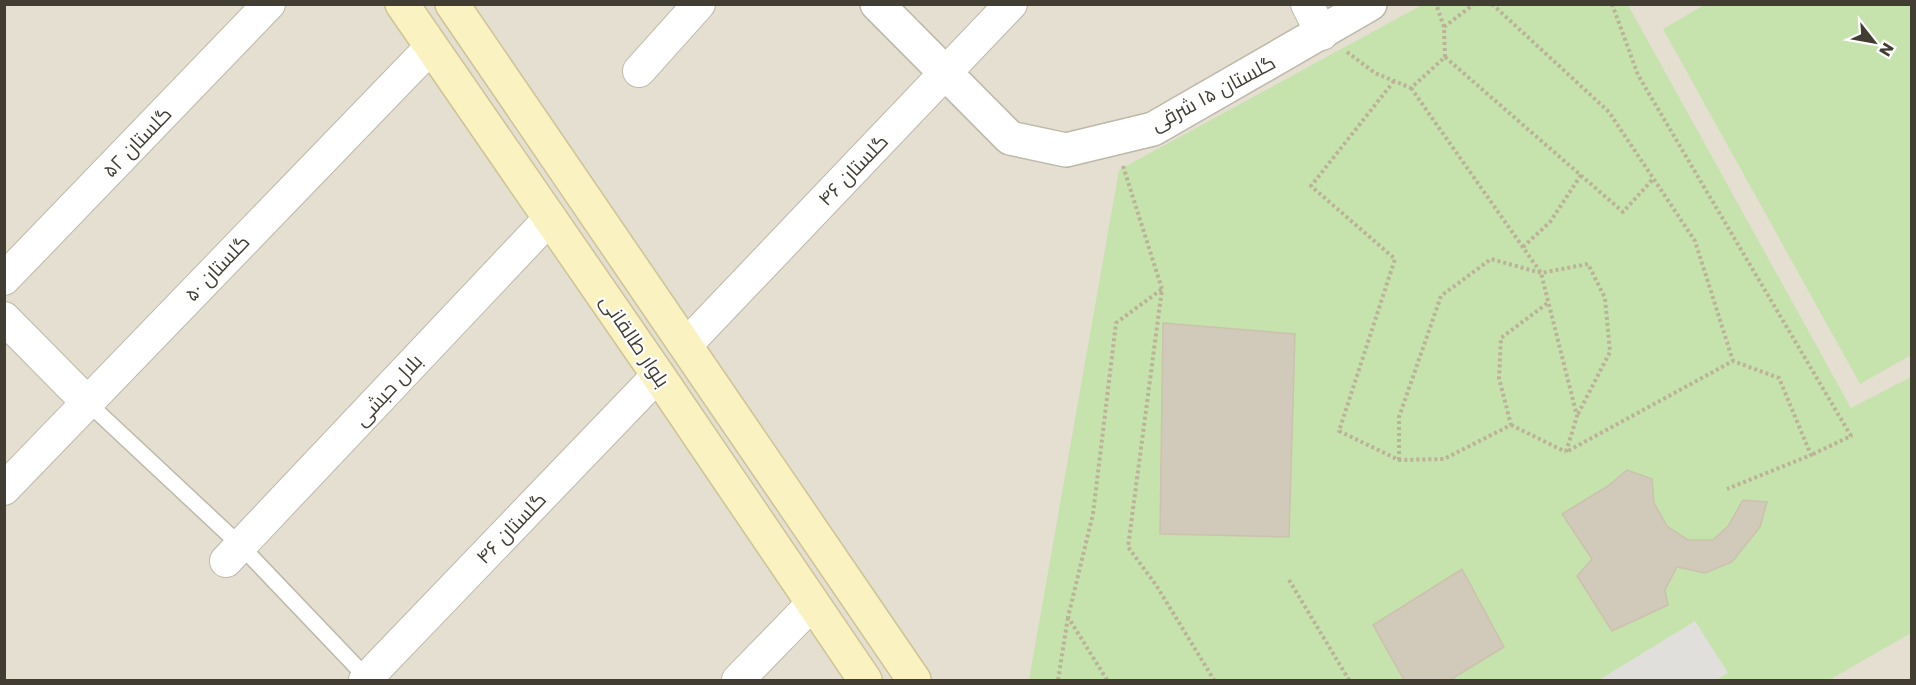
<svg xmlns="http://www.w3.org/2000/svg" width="1916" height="685" font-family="Poppins,Cairo,sans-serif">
	<rect width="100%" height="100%" fill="#f0ede3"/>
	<rect fill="#e4dfd1" x="5" y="5" width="1906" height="675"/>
	<g fill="#c6e3ad">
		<path d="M1706,4L1911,5V355L1860,384L1663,29Z"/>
		<path d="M1422,5H1628L1851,408L1911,377V633L1829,680H1029L1119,170Z"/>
	</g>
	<path fill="#e1dfdb" d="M1695,621L1728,673L1716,680H1599Z"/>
	<g fill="#d1c9b9" stroke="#cbc2ad" stroke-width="1.5">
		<path d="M1163,323L1295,334L1289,537L1160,534Z"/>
		<path d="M1627,470L1652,479L1654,503L1667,526L1688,540H1713L1728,526L1743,500L1767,502L1760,527L1732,562L1705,573L1677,567L1665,590L1668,605L1612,631L1577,576L1592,559L1562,514L1608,486Z"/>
		<path d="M1462,569L1504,647L1450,680H1404L1373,625Z"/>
	</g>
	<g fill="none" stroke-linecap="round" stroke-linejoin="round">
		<g stroke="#beb8a9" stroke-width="18">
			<path id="service" d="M87,402L241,546L367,678"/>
		</g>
		<g stroke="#beb8a9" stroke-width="34">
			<g id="minor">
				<path d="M1307,4L1322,34"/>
				<path d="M639,71L699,4"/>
				<path d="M4,279L269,4"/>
				<path d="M4,318L87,402"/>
				<path d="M686,345L1011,4"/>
				<path d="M4,489L431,47"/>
				<path d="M226,561L550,218"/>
				<path d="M365,680L658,375"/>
				<path d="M738,680L813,603"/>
			</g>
		</g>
		<g stroke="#beb8a9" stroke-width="36">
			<path id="tertiary" d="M877,4L1010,138L1066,150L1153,129L1370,4"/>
		</g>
		<g stroke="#cec395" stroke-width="36">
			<g id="secondary">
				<path d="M402,4L658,375L865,680"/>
				<path d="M452,4L914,680"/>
			</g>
		</g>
		<g stroke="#bcb298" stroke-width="4" stroke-dasharray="3 3" stroke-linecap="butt">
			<path d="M1492,4L1609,112L1695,241L1733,361"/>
			<path d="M1612,4L1638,75L1851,436L1811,455"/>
			<path d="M1444,27L1474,4"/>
			<path d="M1347,52L1375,73L1411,88L1445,57L1444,27L1436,4"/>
			<path d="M1445,57L1623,212L1653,179"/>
			<path d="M1394,81L1311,186L1395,259L1339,431L1399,460L1444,459L1511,425L1499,378L1501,338L1549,302"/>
			<path d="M1411,88L1541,273L1577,416L1566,452L1733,361L1779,378L1811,455L1727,489"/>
			<path d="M1123,166L1162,289L1128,547L1156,585L1214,680"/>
			<path d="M1523,247L1550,222L1581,175"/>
			<path d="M1511,425L1566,452"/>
			<path d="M1399,460V417L1441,296L1491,259L1541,273L1588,264L1605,298L1610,352L1577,416"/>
			<path d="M1289,580L1349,680"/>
			<path d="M1058,680L1068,617"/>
			<path d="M1107,680L1068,617L1093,514L1116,323L1162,289"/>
		</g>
		<use href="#service" stroke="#fff" stroke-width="15"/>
		<use href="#minor" stroke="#fff" stroke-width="32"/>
		<use href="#tertiary" stroke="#fff" stroke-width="33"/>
		<use href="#secondary" stroke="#fbf2c2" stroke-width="33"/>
	</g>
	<g text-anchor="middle" stroke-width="4.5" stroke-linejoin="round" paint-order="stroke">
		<g font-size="20" fill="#413d33" stroke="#fff">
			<text transform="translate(1213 93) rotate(-28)" y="7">گلستان ۱۵ شرقی</text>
			<text transform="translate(137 142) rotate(-46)" y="7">گلستان ۵۲</text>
			<text transform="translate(853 170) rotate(-46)" y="7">گلستان ۴۶</text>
			<text transform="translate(217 268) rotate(-46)" y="7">گلستان ۵۰</text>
			<text transform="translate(635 341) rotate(56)" y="7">بلوار طالقانی</text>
			<text transform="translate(388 390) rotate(-47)" y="7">بلال حبشی</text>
			<text transform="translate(511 528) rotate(-46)" y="7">گلستان ۴۶</text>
		</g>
	</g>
	<rect width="1916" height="685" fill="none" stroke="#413d33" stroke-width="12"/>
	<g transform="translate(1874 42) rotate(121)" stroke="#ffffff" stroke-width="4.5" paint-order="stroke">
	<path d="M0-4.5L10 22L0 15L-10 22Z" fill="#413d33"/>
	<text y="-9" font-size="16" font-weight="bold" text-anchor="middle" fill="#413d33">N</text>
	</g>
</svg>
